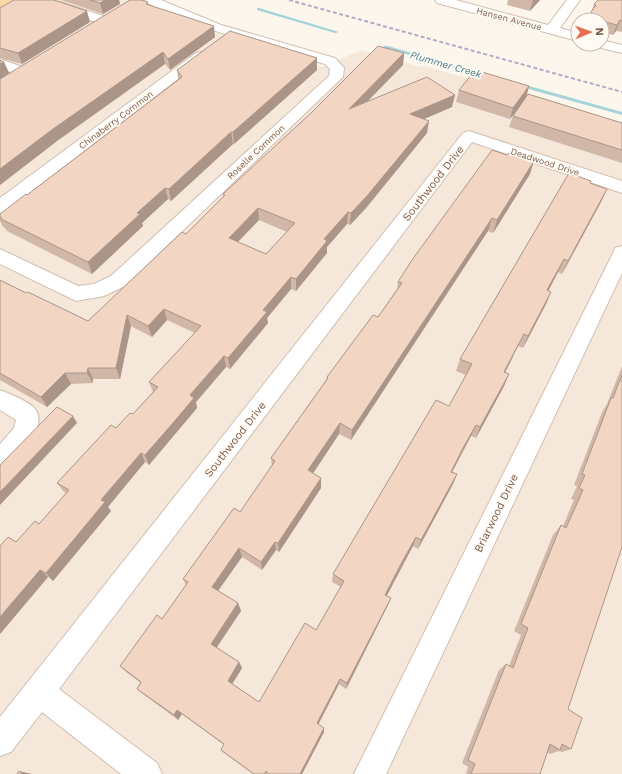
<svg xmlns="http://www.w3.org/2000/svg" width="622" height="774" font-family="'Work Sans',sans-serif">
	<rect width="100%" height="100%" fill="#fdf6ec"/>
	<path fill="#f5e8da" d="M29,0H137L194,26L322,67L362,50L420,67L425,66L622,123V774H0V17Z"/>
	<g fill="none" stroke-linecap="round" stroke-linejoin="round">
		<g fill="#a5d3da" fill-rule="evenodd">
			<path d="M257,8H259L339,32L335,33L257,10Z"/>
			<path d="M384,46H388L491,76L487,77L384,48Z"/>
			<path d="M518,84H522L622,112V115L518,86Z"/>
		</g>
		<g stroke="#d1beb0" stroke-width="2">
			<g id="minor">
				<path d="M145,0H161L221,25L335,58L344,68L343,77L125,286L104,296L76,301L0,264V249L78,286L94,284L111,276L329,76L330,69L325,64C264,47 204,30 147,3Z"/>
				<path d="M435,0H456L548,25L567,0H580L560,28L578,33V41L437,3Z"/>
				<path d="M60,2L110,18L112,21L110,24L105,25L55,9L54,6L55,3Z"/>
				<path d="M602,40L622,45V53L597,47L595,44H602Z"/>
				<path d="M201,52L206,53L208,56L206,59L6,211L0,213V198L196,53Z"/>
				<path d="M0,59L28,69L30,72L28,75L23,76L18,75L0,68Z"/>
				<path d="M469,131L622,181V193L472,142L59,689L157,763L162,774H121L42,712L11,752L0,756V717L463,133Z"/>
				<path d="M622,246V273L386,774H354L613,253L615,248Z"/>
				<path d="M0,390C8,393 30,402 35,409C48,424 21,458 9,466C6,468 3,468 0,469V444L14,428L16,420L0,410Z"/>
			</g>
		</g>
		<g stroke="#dad1cd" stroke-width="2">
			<path id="major" d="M0,0H12L10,3L0,7Z"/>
		</g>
		<use href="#minor" fill="#fff" fill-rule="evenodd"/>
		<use href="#major" fill="#fbd9a5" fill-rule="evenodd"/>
		<path stroke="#b9a8c9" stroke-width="2" stroke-dasharray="4 2.5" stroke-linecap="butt" d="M289,0L622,92"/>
	</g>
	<g fill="#d1b7a8" fill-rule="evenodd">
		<path d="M61,0H119L120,4L103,14Z"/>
		<path d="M508,0H540L530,11L507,5Z"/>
		<path d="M622,0V32L616,31L613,35L602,32V20H587L589,15L592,10L594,4Z"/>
		<path d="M148,2L149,5L215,37L170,70L165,64L57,141L0,185V60L4,62L9,73L0,79Z"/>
		<path d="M0,8L90,22L22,64L0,58Z"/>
		<path d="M404,53L403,65L367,102L452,107L424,119L427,133L366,208L350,225L347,224L327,247V253L296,291L291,289L267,318L268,323L230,369L226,367L196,402L197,408L176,433L149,465L145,462L122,489L108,507L111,511L53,581L48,577L0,634L16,542L39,524L66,493L64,492L57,483L116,428L133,414L153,392L149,382L195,333L167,320L152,337L131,326L120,379H93V383L71,384L47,407L0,380V280L26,293L88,321L186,234L223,197V194ZM259,220L287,232L266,254L238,242Z"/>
		<path d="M317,58V70L234,144H233L171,201L168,199L142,223L143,226L92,274L7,231L5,228L3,227L0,221V214L27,195L178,79L177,70Z"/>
		<path d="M479,76L529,86L526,97L622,123V163L509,127L513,116L518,108L510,119L456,102L459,90Z"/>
		<path d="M530,174L493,233L488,231L351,440L339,434L313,473L321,488L279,552L276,550L262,570L242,557L218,591L238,603L241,611L216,648L239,662L242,668L232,684L259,702L316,630L341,587L332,582L333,574L449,406L466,375L456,371L460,359L590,183L607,189L601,202L562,274L558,272L548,291L551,292L546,304L523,348L518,346L511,361L505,373L509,374L504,386L476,438L471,436L459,458L452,472L457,474L453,484L418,549L413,546L400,568L386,596L388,605L346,689L339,684L318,724L324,728V732L302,774H253L224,753L221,750L224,745L182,714L178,720L143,694L137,689L141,683L126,672L120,666L162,619L186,585L183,579L240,512L272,467L271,458L326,380L327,377L378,317L397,289L398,282Z"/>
		<path d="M622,366V547L568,709L571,749L562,752L559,751L550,754L547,752L540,774H466L468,767L462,763L499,670L506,664L509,666L521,635L514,631L553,535L561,525L563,526L574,500L571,499L577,486L574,485L603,410L607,404Z"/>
	</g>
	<g fill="#aa9588">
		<path d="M105,0H119L120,4L103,14L100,3Z"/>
		<path d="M533,0H540L530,11Z"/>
		<path d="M87,11L90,22L22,64L18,53Z"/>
		<path d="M620,20L616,31L613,35L617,25Z"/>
		<path d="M214,26L215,37L170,70L168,59Z"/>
		<path d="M163,52L165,64L57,141L0,185V169L53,129Z"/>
		<path d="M404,53L403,65L348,121L349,109Z"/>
		<path d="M317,58V70L234,144L233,132Z"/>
		<path d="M4,62L9,73L0,79V64Z"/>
		<path d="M529,86L526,98L510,119L513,108Z"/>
		<path d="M455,95L452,107L408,126L410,114Z"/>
		<path d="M429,121L427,133L366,208L350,225L351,213Z"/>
		<path d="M231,132L233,144L171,201L169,189Z"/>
		<path d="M534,161L530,174L493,233L497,220Z"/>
		<path d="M165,188L168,199L142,223L143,226L92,274L88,262L137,213Z"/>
		<path d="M607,189L601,202L562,274L568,261Z"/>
		<path d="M258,208L259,220L230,250L229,238Z"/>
		<path d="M348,212L347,224L327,247V253L296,291V279L324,239Z"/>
		<path d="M492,218L488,231L351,440L352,430Z"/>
		<path d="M564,259L558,272L542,303L547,290Z"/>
		<path d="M291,277V289L267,318L268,323L230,369L228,358L263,310Z"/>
		<path d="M551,292L546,304L523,348L528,336Z"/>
		<path d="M164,309L167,320L152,337L148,326Z"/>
		<path d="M127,315L131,326L120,379L116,368Z"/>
		<path d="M524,334L499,384L504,372Z"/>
		<path d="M224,356L226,367L196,402L197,408L149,465L145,455L190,395Z"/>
		<path d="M88,368L93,379V383L87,373Z"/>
		<path d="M65,373L71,384L47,407L41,397Z"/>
		<path d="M509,374L504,386L476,438L480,427Z"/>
		<path d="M73,416L77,423L0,505V492Z"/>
		<path d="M340,423L339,434L308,481V470Z"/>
		<path d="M476,425L471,436L447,482L451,472Z"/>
		<path d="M141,453L145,462L108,507L111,511L53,581L46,573L101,500Z"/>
		<path d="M457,474L453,484L418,549L421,540Z"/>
		<path d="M321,478V488L279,552L278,543Z"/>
		<path d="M416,537L413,546L383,603L385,595Z"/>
		<path d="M275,542L276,550L262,570L261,562Z"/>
		<path d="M239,548L242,557L215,595L212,587Z"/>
		<path d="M40,570L48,577L0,634V617Z"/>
		<path d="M391,598L388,605L346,689L347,683Z"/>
		<path d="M238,603L241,611L215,650L211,644Z"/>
		<path d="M239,662L242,668L231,686L228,681Z"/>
		<path d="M340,679L339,684L317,727V723Z"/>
		<path d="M177,710L182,714L178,720L174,715Z"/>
		<path d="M324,728V732L302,774H300Z"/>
		<path d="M19,771L32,774H33H23Z"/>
	</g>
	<g fill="#f3d5c3" stroke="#aa9588" fill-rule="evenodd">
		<path d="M14,0H54L87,11L18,53L0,48V8Z"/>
		<path d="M90,0H105L100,3Z"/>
		<path d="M130,0H141L148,2L146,4L155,7L214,26L168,59L163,52L53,129L0,169V79Z"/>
		<path d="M598,0H622V21L620,20L617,25L602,21V20L597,19L598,18L589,15L596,5L594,4Z"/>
		<path d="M230,31L317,58L233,132H231L169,189L165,188L137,213L140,214L88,262L1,219L2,218L0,217V214L26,194L27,195L182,77L177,70Z"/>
		<path d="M378,46L404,53L349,109L427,77L455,95L410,114L429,121L367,196L351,213L348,212L324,239L327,241L296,279L291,277L263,310L267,312L228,358L224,356L190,395L194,398L173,423L145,455L141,453L118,480L101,500L105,502L46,573L40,570L0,617V546L8,537L16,542L35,521L39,524L69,490L57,483L111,425L116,428L130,413L133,414L158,387L149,382L201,326L164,309L148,326L127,315L116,368H88L87,373H65L41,397L0,373V280L26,293L28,292L88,321L182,232L186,234L225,195L223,194L311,113ZM258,208L295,223L266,254L229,238Z"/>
		<path d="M0,60L4,62L0,64Z"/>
		<path d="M482,72L529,86L513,108L459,90L472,74L479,76Z"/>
		<path d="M528,94L622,123V150L513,116Z"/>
		<path d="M492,150L507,155L509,153L534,161L497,220L492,218L352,430L340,423L308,470L321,478L278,543L275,542L261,562L239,548L212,587L238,603L211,644L239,662L228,681L259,702L305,623L316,630L344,581L333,574L436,400L449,406L472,364L460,359L569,173L591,181L590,183L607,189L568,261L564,259L547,290L551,292L528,336L524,334L516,349L504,372L509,374L480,427L476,425L463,448L451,472L457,474L421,540L416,537L403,560L385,595L391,598L347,683L340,679L317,723L324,728L300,774H269L266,771L264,774H254L221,750L224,744L177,710L174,715L137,689L141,682L120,666L157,615L162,619L188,582L183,579L234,508L240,512L275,461L271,458L328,378L327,377L373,315L378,317L402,283L398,282L412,260Z"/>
		<path d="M622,375V547L568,709L582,718L571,749L562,744L560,750L550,744L540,774H471L475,764L468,760L506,664L513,668L528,628L521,624L561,525L566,528L583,490L579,488L585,475L582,474L611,398H613Z"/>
		<path d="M57,407L73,416L0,492V465Z"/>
		<path d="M19,771L23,774H17Z"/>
	</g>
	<g text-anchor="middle" stroke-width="3.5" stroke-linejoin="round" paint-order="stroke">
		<g font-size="9" fill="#7a5c4d" stroke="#fffaf3">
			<text transform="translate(509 19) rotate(15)" y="3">Hansen Avenue</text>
			<text transform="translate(116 120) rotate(-37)" y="3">Chinaberry Common</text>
			<text transform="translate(256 152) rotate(-43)" y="3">Roselle Common</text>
			<text transform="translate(545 162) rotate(18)" y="3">Deadwood Drive</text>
		</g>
		<g font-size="10" font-style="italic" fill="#437c86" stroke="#fffaf3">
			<text transform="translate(446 64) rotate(16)" y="4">Plummer Creek</text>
		</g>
		<g font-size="11" fill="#7a5c4d" stroke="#fffaf3">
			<text transform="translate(433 183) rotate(-52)" y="4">Southwood Drive</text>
			<text transform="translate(235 439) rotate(-52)" y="4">Southwood Drive</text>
			<text transform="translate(496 513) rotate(-64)" y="4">Briarwood Drive</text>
		</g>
	</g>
	<g transform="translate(590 32) rotate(88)"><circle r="19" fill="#fffaf3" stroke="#cabbb1"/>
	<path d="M0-3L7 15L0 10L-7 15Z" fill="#e76f51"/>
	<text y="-6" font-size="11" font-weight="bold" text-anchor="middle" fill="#7a5c4d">N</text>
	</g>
</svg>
